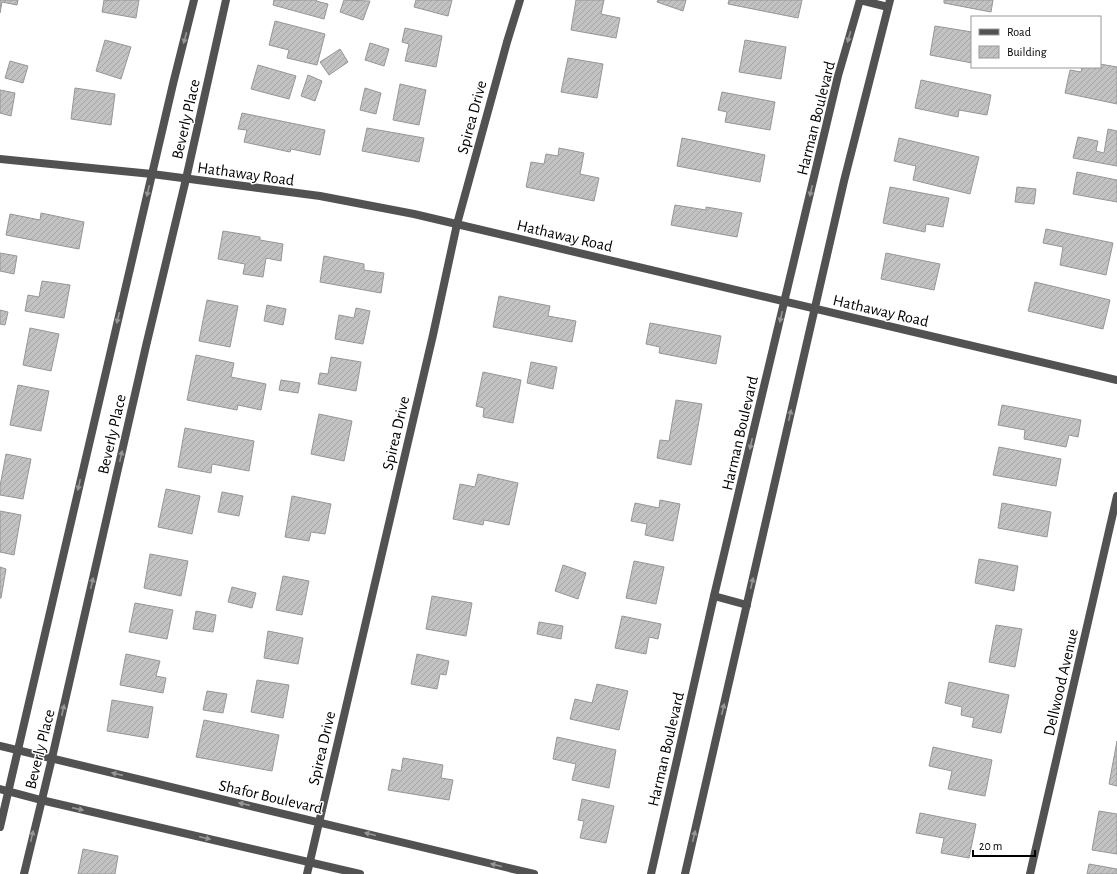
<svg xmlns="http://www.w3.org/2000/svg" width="1117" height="874" font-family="'Alegreya Sans',sans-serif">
	<defs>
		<pattern id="building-hatch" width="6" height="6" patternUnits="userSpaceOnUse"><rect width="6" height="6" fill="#c2c2c2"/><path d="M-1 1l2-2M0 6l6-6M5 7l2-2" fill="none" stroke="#a5a5a5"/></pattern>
	</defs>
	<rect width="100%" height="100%" fill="#fff"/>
	<g fill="url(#building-hatch)" stroke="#969696">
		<path d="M0,0H18L17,5L2,2L0,13Z"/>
		<path d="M104,0L111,1V0H139L136,18L102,12Z"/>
		<path d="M274,0H317L316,1L328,4L324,19L273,5Z"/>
		<path d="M344,0L370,1L363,20L340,12Z"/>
		<path d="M416,0H452L448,16L414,7Z"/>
		<path d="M576,0H604L601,14L620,18L616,38L571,30Z"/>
		<path d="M658,0H686L683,11L657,2Z"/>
		<path d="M729,0H802L798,18L728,4Z"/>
		<path d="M944,0H993L991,12L944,3Z"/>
		<path d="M275,21L325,34L317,65L287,58L289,50L269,45Z"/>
		<path d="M935,26L972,32V63L930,55Z"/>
		<path d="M405,28L442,36L436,67L405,61L409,44L402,42Z"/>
		<path d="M105,40L131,47L121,79L96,71Z"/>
		<path d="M745,40L786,47L781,79L739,72Z"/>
		<path d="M370,43L389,49L384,66L365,60Z"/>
		<path d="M340,49L348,62L329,75L320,62Z"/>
		<path d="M568,58L603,64L597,98L561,92Z"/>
		<path d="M10,61L28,66L23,83L5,78Z"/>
		<path d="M1100,64L1117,67V104L1065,93L1070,70L1081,72L1082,67H1100Z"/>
		<path d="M258,65L296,76L289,99L251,89Z"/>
		<path d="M308,75L322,81L315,101L301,96Z"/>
		<path d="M921,80L991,95L987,115L959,110L958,117L915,108Z"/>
		<path d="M400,84L426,90L419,125L393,120Z"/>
		<path d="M75,88L115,94L111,125L71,119Z"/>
		<path d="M365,88L381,93L376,114L360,110Z"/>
		<path d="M0,90L15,93L11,116L0,113Z"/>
		<path d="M722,92L775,102L770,130L725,122L727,112L718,110Z"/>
		<path d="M242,113L325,130L320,155L291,149L290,152L244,142L247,130L238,129Z"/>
		<path d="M367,128L424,138L419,162L362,151Z"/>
		<path d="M1108,129L1117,131V166L1073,158L1078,137L1098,141L1096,151L1104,153Z"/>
		<path d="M682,138L765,155L760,182L677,166Z"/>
		<path d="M899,138L979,157L970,194L913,180L916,166L894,161Z"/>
		<path d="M559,148L584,153L580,174L599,178L594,201L526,187L531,162L544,164L546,154L558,156Z"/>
		<path d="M1077,172L1117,180V202L1073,194Z"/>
		<path d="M890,187L949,198L943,227L926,224L925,232L883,223Z"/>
		<path d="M1017,187L1036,189L1034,204L1015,202Z"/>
		<path d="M675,205L706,210V207L742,213L737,237L671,225Z"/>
		<path d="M41,213L84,222L79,249L6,235L10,214L40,220Z"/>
		<path d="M1046,229L1113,243L1106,275L1060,265L1063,247L1043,243Z"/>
		<path d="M223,231L260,237V240L283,244L281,261L266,258L263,277L243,274L245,264L218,259Z"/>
		<path d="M0,253L17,256L14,274L0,271Z"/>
		<path d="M886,253L940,264L934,290L881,279Z"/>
		<path d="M324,256L364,264V270L384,273L381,293L320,282Z"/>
		<path d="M42,281L70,285L64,318L25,311L28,295L39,297Z"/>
		<path d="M1035,282L1110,300L1103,329L1028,311Z"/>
		<path d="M499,296L550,306L548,316L576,321L572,342L493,327Z"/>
		<path d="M207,300L238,306L230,347L199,341Z"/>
		<path d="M267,305L286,309L283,325L264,321Z"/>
		<path d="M356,308L370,311L363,344L335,339L339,315L354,318Z"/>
		<path d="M0,310L8,312L5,325L0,324Z"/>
		<path d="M650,323L721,336L716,364L659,353L660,347L646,344Z"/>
		<path d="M30,328L59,334L51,371L23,365Z"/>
		<path d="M196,355L234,363L231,377L266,384L261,410L238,405L237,410L187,400Z"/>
		<path d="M331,357L361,362L356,391L318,384L320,373L328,374Z"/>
		<path d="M531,362L557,367L553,389L527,383Z"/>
		<path d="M483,372L521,380L513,423L483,417L484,408L476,406Z"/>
		<path d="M281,380L300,383L298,393L279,390Z"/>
		<path d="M18,385L49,391L41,431L10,425Z"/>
		<path d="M676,400L702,404L691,465L657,458L660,440L669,441Z"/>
		<path d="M1002,405L1081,420L1078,437L1069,435L1066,447L1024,439L1025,430L998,425Z"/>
		<path d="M319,414L352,421L344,461L311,454Z"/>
		<path d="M185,428L254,441L249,471L212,464L211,473L178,467Z"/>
		<path d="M999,447L1061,459L1056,486L993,475Z"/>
		<path d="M6,454L31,459L23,499L0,495V486Z"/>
		<path d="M478,474L518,483L509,525L484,520L483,525L453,519L460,484L475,487Z"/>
		<path d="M166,489L200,496L192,534L158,527Z"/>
		<path d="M222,492L243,496L239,516L218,512Z"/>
		<path d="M292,496L331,504L325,534L311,532L309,541L285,537Z"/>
		<path d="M660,500L680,504L673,541L645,535L647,524L631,521L635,503L659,508Z"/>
		<path d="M1002,503L1051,512L1047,537L998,528Z"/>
		<path d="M0,511L21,515L14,555L0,552Z"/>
		<path d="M150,554L188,561L181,596L144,588Z"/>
		<path d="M979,559L1018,566L1014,591L975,583Z"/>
		<path d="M634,561L664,567L656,604L626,598Z"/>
		<path d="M563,565L586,573L578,599L555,591Z"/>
		<path d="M0,567L6,569L1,598H0Z"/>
		<path d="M283,576L309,581L302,615L276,610Z"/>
		<path d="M232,587L256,593L252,608L228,602Z"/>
		<path d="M432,596L472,603L466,636L426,629Z"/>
		<path d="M135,603L173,610L167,639L129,632Z"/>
		<path d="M196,611L216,615L213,632L193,629Z"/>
		<path d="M622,616L661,624L658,639L649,637L646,654L615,648Z"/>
		<path d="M539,622L563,626L561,639L537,634Z"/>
		<path d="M996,625L1022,629L1015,667L989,662Z"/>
		<path d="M268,631L303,638L298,664L264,658Z"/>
		<path d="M126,654L160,661L156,676L166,678L163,693L120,685Z"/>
		<path d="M417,654L449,661L446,675L440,674L437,689L411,684Z"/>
		<path d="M257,680L289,685L283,718L251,712Z"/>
		<path d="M949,682L1009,695L1001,733L972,727L974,718L961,715L962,707L945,703Z"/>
		<path d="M597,684L628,691L619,730L570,719L575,699L592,703Z"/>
		<path d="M207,691L227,694L223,713L203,710Z"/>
		<path d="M112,700L153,707L148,738L107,731Z"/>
		<path d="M204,720L279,735L272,771L196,757Z"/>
		<path d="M557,737L616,750L609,788L572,780L576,764L553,759Z"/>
		<path d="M1117,741V786L1109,784Z"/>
		<path d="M933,747L992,760L985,796L948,789L952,771L929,766Z"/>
		<path d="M403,758L443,765L441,778L453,780L449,800L388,790L392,769L401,771Z"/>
		<path d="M582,799L614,806L606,843L580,838L584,821L578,820Z"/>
		<path d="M1099,811L1117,814V854L1092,850Z"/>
		<path d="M920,813L976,824L969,858L941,853L944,838L916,833Z"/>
		<path d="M83,849L118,856L115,874H78Z"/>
		<path d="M1089,864L1117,869V874H1087Z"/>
	</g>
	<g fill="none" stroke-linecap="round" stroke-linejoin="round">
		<g stroke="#525252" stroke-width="8">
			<path d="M860,0L888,7"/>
			<path d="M714,596L747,605"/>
		</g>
		<g stroke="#525252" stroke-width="8">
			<path d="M0,159L152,174L320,196L414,214L1117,380"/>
			<path d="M0,746L534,874"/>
			<path d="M0,789L41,800L360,874"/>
			<path d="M0,827L173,84L194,0"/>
			<path d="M24,874L52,758L146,346L186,179L226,0"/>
			<path d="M307,874L433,335L457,224L507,42L520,0"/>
			<path d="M651,874L714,596L838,76L860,0"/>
			<path d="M685,874L844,181L890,0"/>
			<path d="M1030,874L1117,496"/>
		</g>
	</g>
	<defs><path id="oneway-solid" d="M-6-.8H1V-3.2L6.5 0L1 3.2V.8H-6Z"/></defs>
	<g fill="#979797">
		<use href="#oneway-solid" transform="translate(849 37) rotate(106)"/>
		<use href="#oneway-solid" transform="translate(185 38) rotate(105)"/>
		<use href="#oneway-solid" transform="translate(148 191) rotate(103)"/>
		<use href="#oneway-solid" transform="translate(811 191) rotate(103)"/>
		<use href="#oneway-solid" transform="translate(781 317) rotate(103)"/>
		<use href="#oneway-solid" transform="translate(118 318) rotate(103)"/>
		<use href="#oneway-solid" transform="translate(790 415) rotate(-77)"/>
		<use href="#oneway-solid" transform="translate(751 444) rotate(103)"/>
		<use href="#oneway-solid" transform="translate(121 456) rotate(-77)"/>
		<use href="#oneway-solid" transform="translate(79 485) rotate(103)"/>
		<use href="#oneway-solid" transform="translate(92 583) rotate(-77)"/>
		<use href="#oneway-solid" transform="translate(752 583) rotate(-77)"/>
		<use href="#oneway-solid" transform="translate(723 709) rotate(-77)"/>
		<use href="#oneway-solid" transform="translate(63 710) rotate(-77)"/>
		<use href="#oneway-solid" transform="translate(117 774) rotate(-167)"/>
		<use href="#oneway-solid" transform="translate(244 804) rotate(-167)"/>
		<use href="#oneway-solid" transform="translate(78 809) rotate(13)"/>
		<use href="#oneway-solid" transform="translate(370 834) rotate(-166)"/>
		<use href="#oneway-solid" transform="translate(32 836) rotate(-77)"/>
		<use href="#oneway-solid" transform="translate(694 836) rotate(-77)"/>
		<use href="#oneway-solid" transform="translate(205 838) rotate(13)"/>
		<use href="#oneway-solid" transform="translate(496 865) rotate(-166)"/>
	</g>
	<g text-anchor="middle" stroke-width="3" stroke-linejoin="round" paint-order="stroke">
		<g font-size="16" fill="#000" stroke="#fff">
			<text transform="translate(471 117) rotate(-75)" y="6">Spirea Drive</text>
			<text transform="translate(815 118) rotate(-76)" y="6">Harman Boulevard</text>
			<text transform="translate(185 119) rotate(-77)" y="6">Beverly Place</text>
			<text transform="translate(246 173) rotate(8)" y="6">Hathaway Road</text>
			<text transform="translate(565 235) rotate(13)" y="6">Hathaway Road</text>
			<text transform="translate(881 310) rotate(13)" y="6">Hathaway Road</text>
			<text transform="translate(395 433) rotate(-77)" y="6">Spirea Drive</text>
			<text transform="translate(739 433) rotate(-77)" y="6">Harman Boulevard</text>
			<text transform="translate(111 434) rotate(-77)" y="6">Beverly Place</text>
			<text transform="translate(1060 682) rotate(-77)" y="6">Dellwood Avenue</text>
			<text transform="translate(321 748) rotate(-77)" y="6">Spirea Drive</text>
			<text transform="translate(39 749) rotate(-76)" y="6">Beverly Place</text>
			<text transform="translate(665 749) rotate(-77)" y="6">Harman Boulevard</text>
			<text transform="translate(271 796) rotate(13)" y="6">Shafor Boulevard</text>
		</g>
	</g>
	<rect x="971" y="16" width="130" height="52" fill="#ffffff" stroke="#999999"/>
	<rect x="979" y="29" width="20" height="6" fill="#525252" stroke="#999999"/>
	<text x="1007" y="36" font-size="12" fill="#000000">Road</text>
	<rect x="979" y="46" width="20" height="12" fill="url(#building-hatch)" stroke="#999999"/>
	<text x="1007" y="56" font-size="12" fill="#000000">Building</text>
	<path d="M973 850v6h62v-6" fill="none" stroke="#000000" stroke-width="2"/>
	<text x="979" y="850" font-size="12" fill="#000000" stroke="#ffffff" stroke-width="3" paint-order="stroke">20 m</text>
</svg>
